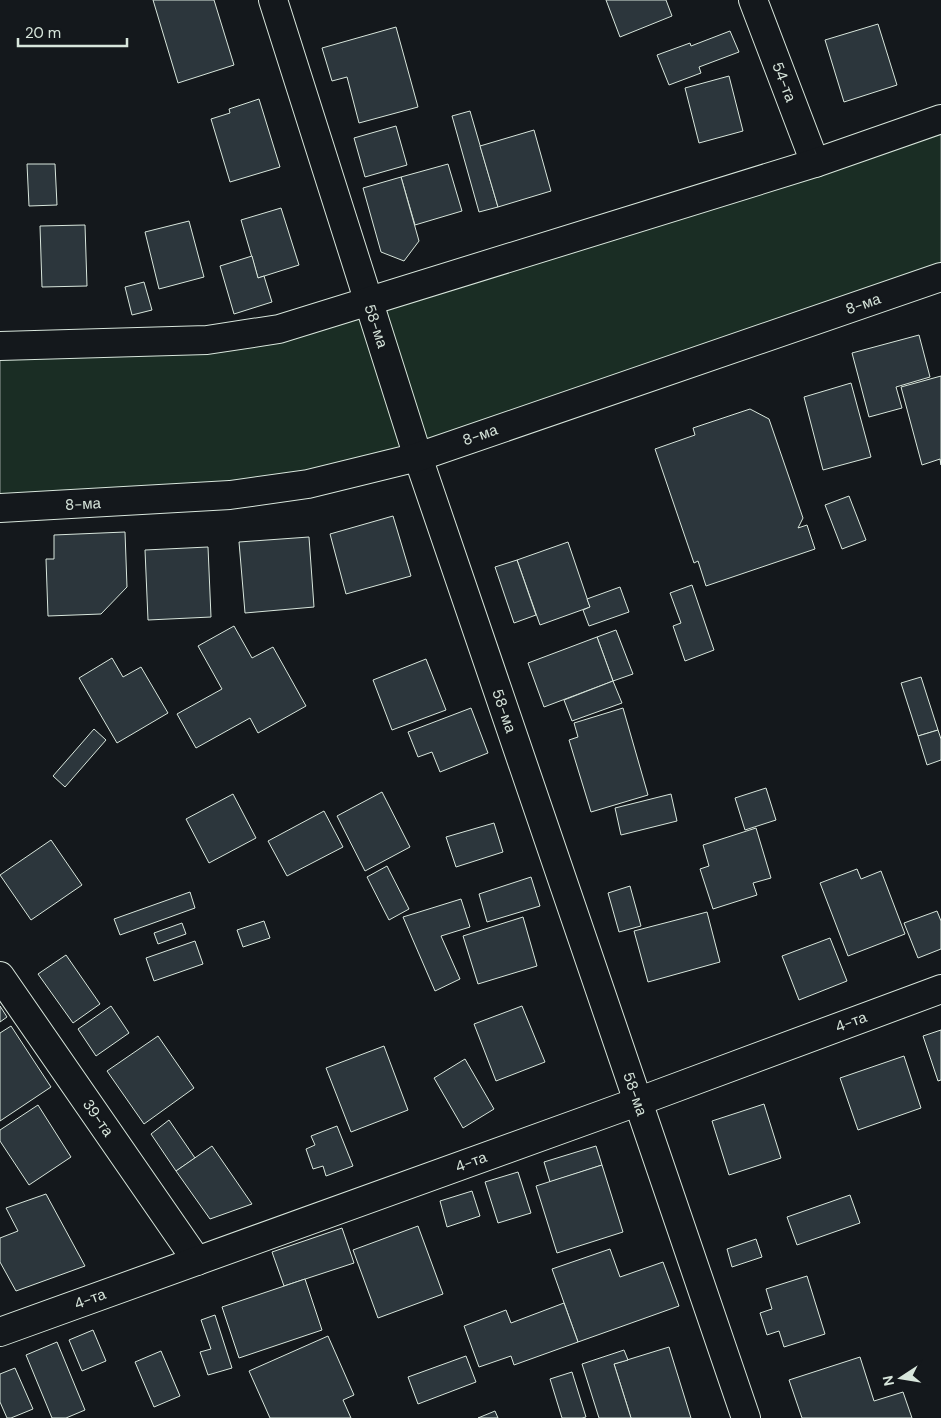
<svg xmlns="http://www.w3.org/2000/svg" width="941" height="1418" font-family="'DM Sans',sans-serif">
	<rect width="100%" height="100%" fill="#14181c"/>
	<path fill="#1a2d24" stroke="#939e99" d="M941,119V277L308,484L0,508V346L207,340Z"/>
	<g fill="#2c363c" stroke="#d8e6dc">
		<path d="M153,0H214L234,65L178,83Z"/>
		<path d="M606,0H666L672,16L620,37Z"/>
		<path d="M878,24L897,85L844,102L825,40Z"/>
		<path d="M396,27L418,107L359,123L347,77L332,81L322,48Z"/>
		<path d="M730,31L739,52L699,67L701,73L669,85L657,55L690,43L691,46Z"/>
		<path d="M729,76L743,131L699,143L685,88Z"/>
		<path d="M259,99L280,167L230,182L211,119L230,113L229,109Z"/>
		<path d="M470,111L498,207L479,212L452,116Z"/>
		<path d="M396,126L407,165L365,177L354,138Z"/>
		<path d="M534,130L551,191L498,207L480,146Z"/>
		<path d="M27,164H55L57,205L29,206Z"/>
		<path d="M448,164L462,211L415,225L401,177Z"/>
		<path d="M401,177L419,241L404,261L381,252L363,188Z"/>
		<path d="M281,208L299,265L258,278L241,220Z"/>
		<path d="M189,221L204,277L159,289L145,232Z"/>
		<path d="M85,225L87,286L42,287L40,226Z"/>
		<path d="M252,256L258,278L264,276L272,302L234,314L220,266Z"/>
		<path d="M144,282L152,310L132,315L125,287Z"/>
		<path d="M919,335L930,377L896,387L902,408L869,417L852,353Z"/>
		<path d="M941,376V465L940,459L922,465L901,387Z"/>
		<path d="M851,383L871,457L823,470L804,397Z"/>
		<path d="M750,409L769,419L803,518L798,528L807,525L815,549L706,586L698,561L694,563L655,449L695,435L693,428Z"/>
		<path d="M849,496L866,540L842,549L825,505Z"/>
		<path d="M393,516L411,576L346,594L330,534Z"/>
		<path d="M125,532L127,587L101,614L48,616L46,559H54V535Z"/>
		<path d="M309,537L314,607L245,613L239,542Z"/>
		<path d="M568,542L590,607L540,625L517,560Z"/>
		<path d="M208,547L211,617L148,620L145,550Z"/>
		<path d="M517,560L536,615L514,623L495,567Z"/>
		<path d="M692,585L714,650L685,661L673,626L681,623L670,593Z"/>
		<path d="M620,587L629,612L589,626L583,610L590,607L587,599Z"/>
		<path d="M234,626L252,658L273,647L306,706L258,733L250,718L196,748L177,714L222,689L198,646Z"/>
		<path d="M616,630L633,674L613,681L597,637Z"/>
		<path d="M597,637L613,681L544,707L528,663Z"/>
		<path d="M112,658L123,677L141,667L168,713L117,743L79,678Z"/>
		<path d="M426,659L446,710L392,730L373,680Z"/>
		<path d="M921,677L938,730L918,736L901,683Z"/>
		<path d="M613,681L622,703L572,721L564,700Z"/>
		<path d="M471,708L488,753L440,772L432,752L418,757L408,732Z"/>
		<path d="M623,708L648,795L591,812L569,740L578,737L574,723Z"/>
		<path d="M94,729L106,740L65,787L53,776Z"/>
		<path d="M938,730L941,739V760L927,765L918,736Z"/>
		<path d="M766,788L776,820L745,830L735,798Z"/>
		<path d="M382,792L410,847L365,871L337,816Z"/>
		<path d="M233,794L256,838L209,863L186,819Z"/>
		<path d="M671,794L677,821L621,835L615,808Z"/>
		<path d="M324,811L343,847L287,876L268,841Z"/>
		<path d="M494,823L503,852L456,867L446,837Z"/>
		<path d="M756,828L771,878L753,883L757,895L713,909L700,869L709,866L703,845Z"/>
		<path d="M51,840L82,885L31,920L0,875Z"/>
		<path d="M387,866L409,909L389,920L367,877Z"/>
		<path d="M857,869L861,879L881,871L905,934L848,956L820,883Z"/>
		<path d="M531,877L540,906L487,922L479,894Z"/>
		<path d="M630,886L641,926L619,932L608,893Z"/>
		<path d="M190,892L195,908L120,935L114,919Z"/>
		<path d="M461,899L470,927L441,936L460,979L435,991L403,917Z"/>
		<path d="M937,911L941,921V949L918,958L904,923Z"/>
		<path d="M707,912L720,962L648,982L634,931Z"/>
		<path d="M523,917L537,966L478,984L463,936Z"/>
		<path d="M264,921L270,938L243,947L237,930Z"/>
		<path d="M182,923L186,934L158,944L154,933Z"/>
		<path d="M830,938L847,981L799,1000L782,956Z"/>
		<path d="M195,941L203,964L154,981L146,958Z"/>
		<path d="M66,955L100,1004L73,1023L38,974Z"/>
		<path d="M0,1006L7,1017L0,1022Z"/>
		<path d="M111,1006L129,1033L96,1056L78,1029Z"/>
		<path d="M522,1006L545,1062L496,1081L474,1024Z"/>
		<path d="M11,1026L51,1087L0,1121V1033Z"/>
		<path d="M941,1030V1080L938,1081L923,1036Z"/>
		<path d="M158,1036L194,1088L144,1124L107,1071Z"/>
		<path d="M384,1046L408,1110L351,1132L326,1068Z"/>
		<path d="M904,1056L921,1108L858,1130L840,1078Z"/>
		<path d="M465,1059L494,1109L463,1128L434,1078Z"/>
		<path d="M764,1104L781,1158L729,1175L712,1121Z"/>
		<path d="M38,1105L71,1157L29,1185L0,1141V1130Z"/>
		<path d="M169,1120L195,1158L176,1171L151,1134Z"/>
		<path d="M337,1126L353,1166L326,1176L323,1166L313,1169L306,1149L315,1145L311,1136Z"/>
		<path d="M212,1146L252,1204L210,1219L176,1171Z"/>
		<path d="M596,1146L602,1165L550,1182L544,1162Z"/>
		<path d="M602,1165L623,1232L557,1253L536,1186Z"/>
		<path d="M518,1172L531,1213L498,1223L485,1182Z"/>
		<path d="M472,1191L480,1216L447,1227L440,1201Z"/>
		<path d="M46,1194L85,1266L16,1291L0,1262V1238L18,1231L6,1208Z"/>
		<path d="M850,1195L860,1223L797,1245L787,1217Z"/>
		<path d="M418,1226L443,1294L378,1318L353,1250Z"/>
		<path d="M342,1228L354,1263L284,1286L272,1252Z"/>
		<path d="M756,1239L762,1257L732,1267L727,1249Z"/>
		<path d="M610,1249L620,1277L663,1262L679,1306L578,1342L552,1269Z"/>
		<path d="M807,1276L825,1334L784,1347L779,1331L767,1335L760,1313L772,1309L766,1289Z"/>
		<path d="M305,1279L322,1330L239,1358L222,1307Z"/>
		<path d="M564,1303L578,1342L514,1365L511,1356L479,1367L464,1326L506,1310L511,1323Z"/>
		<path d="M215,1315L232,1368L208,1375L200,1352L211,1349L201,1320Z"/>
		<path d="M93,1330L106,1361L82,1371L69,1340Z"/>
		<path d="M328,1336L354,1395L343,1400L351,1418H270L249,1371Z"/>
		<path d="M57,1342L85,1410L66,1418H52L26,1355Z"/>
		<path d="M669,1347L691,1418H631L614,1364Z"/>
		<path d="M624,1350L628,1360L614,1364L631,1418H599L582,1364Z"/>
		<path d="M161,1351L180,1396L154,1407L135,1362Z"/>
		<path d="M466,1356L476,1382L418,1404L408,1377Z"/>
		<path d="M860,1357L874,1401L903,1392L912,1418H802L789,1380Z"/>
		<path d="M15,1368L33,1409L11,1418H7L0,1402V1374Z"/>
		<path d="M572,1372L586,1417L582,1418H562L550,1379Z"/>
		<path d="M495,1411L498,1418H478Z"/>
	</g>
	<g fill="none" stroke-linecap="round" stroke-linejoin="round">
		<g stroke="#d8e6dc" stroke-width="30">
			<g id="street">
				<path d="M273,0L418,457L746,1418"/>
				<path d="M753,0L815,163"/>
				<path d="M0,346L207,340L279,329L815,163L941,119"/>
				<path d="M0,508L230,495L308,484L418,457L941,277"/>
				<path d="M0,976L197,1261"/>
				<path d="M0,1332L637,1102L941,989"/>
			</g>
		</g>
		<use href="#street" stroke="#14181c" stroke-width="28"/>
	</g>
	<g text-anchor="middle" stroke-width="4" stroke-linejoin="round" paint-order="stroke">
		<g font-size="15" fill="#d8e6dc" stroke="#14181c">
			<text transform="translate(784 82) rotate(69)" y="5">54-та</text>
			<text transform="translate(863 304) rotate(-19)" y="5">8-ма</text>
			<text transform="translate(376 326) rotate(72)" y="5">58-ма</text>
			<text transform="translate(480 435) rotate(-19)" y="5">8-ма</text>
			<text transform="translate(83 504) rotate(-3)" y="5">8-ма</text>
			<text transform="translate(504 711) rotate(71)" y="5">58-ма</text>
			<text transform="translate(851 1022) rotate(-20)" y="5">4-та</text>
			<text transform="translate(635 1094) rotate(71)" y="5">58-ма</text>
			<text transform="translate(98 1118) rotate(55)" y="5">39-та</text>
			<text transform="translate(471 1162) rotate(-20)" y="5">4-та</text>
			<text transform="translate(90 1299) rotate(-20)" y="5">4-та</text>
		</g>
	</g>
	<g transform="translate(901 1378) rotate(258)" stroke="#14181c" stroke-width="4" paint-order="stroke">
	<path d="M0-4L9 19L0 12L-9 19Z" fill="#d8e6dc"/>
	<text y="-8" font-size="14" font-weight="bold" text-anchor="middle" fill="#d8e6dc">N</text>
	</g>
	<path d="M18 38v8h109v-8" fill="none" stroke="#d8e6dc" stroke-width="2.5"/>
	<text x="25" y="38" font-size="15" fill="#d8e6dc" stroke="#14181c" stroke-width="4" paint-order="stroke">20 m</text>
</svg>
